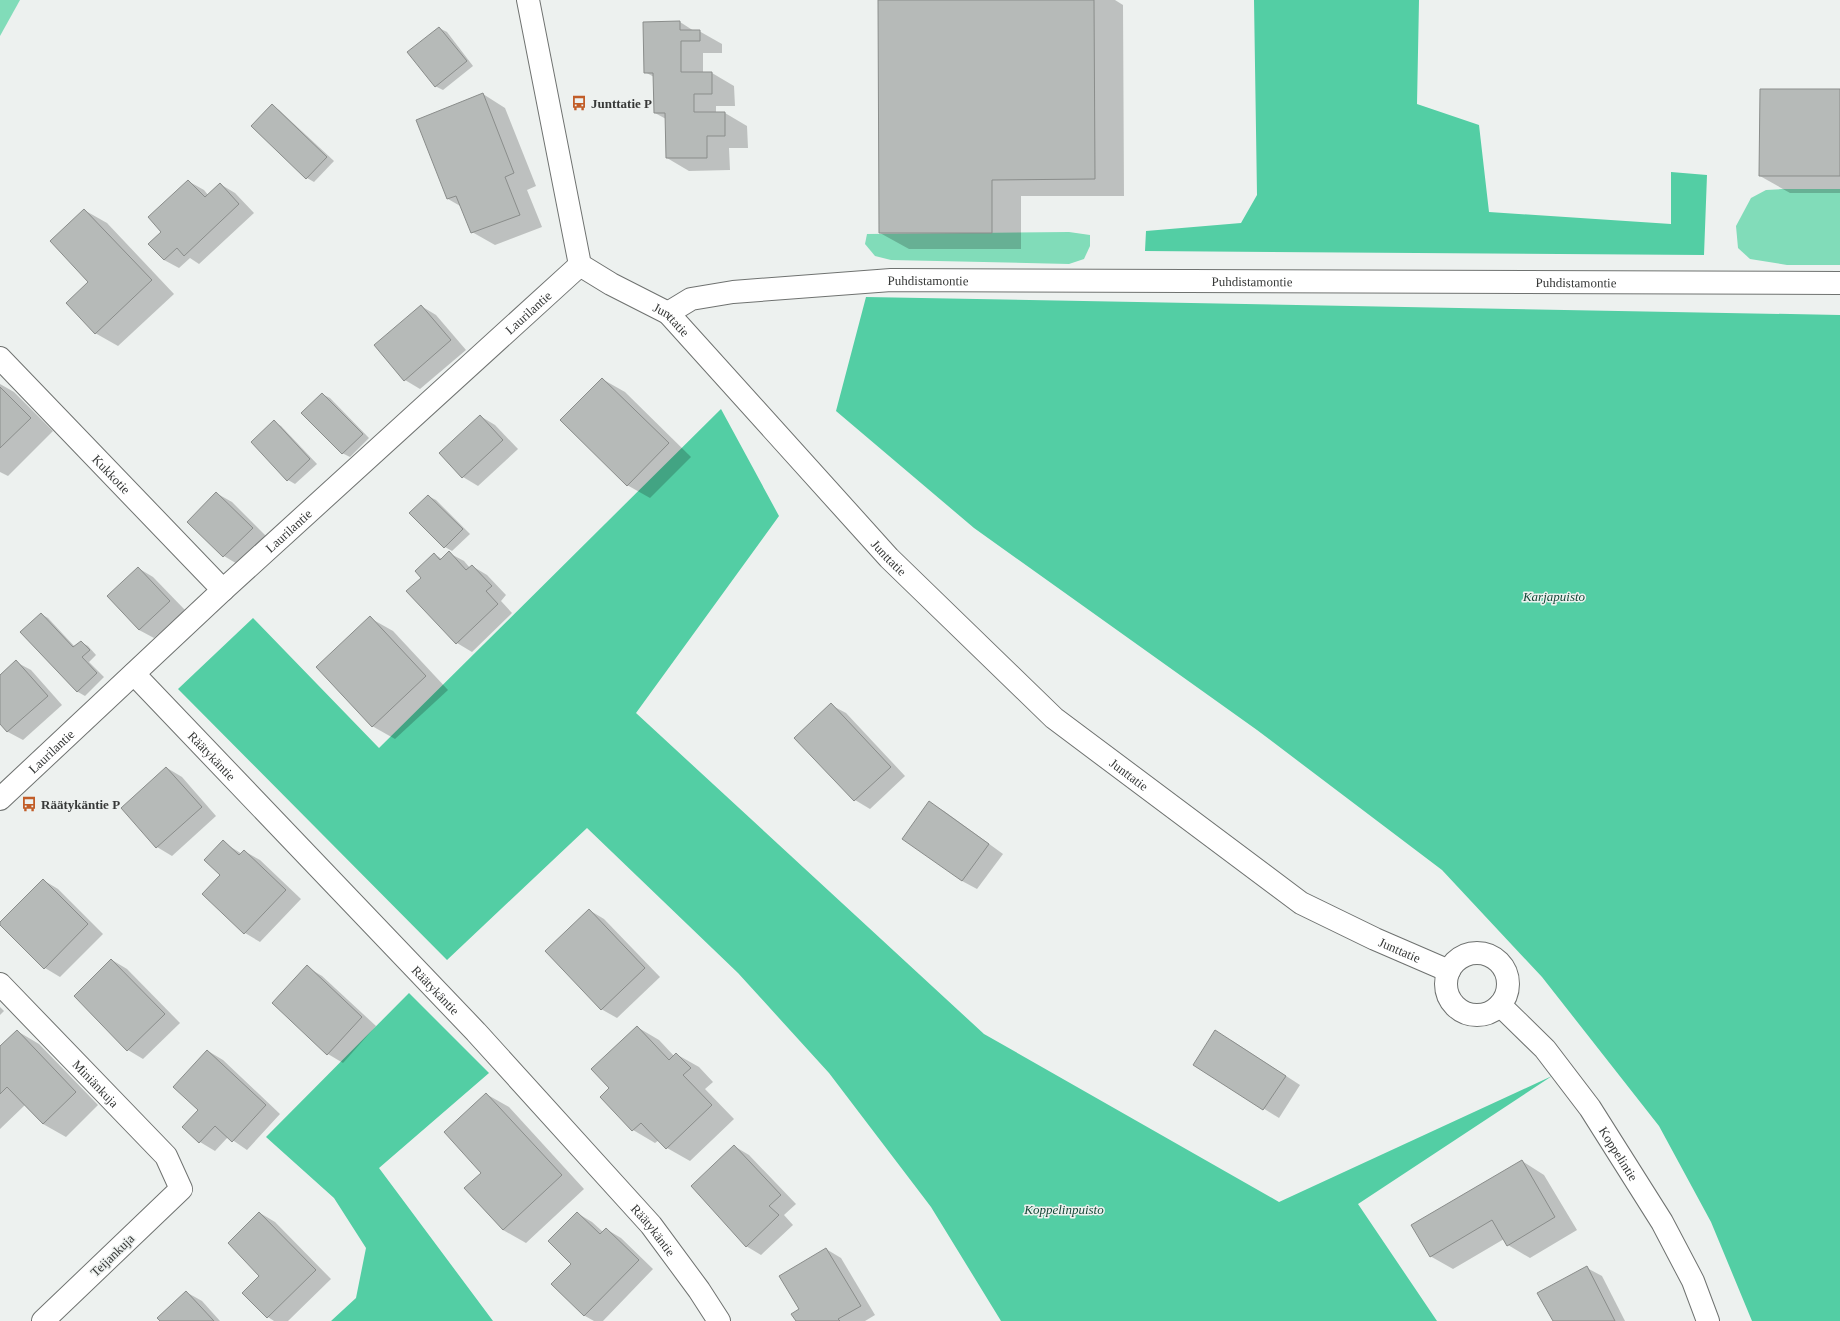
<svg xmlns="http://www.w3.org/2000/svg" width="1840" height="1321" font-family="'Times New Roman',serif">
	<rect width="100%" height="100%" fill="#edf1ef"/>
	<g fill="#81dcb9">
		<path d="M0,0H20L0,36Z"/>
		<path d="M1782,189H1840V265H1787L1750,259L1738,248L1736,226L1751,198L1766,190Z"/>
		<path d="M1069,232L1090,235V246L1084,259L1069,264L891,260L875,256L865,244L867,234Z"/>
	</g>
	<g fill="#53cea4">
		<path d="M1254,0H1419L1417,104L1479,125L1489,212L1671,224V172L1707,175L1704,255L1145,251L1146,231L1241,223L1257,195Z"/>
		<path d="M866,297L1840,315V1321H1752L1711,1222L1659,1126L1542,977L1442,870L1257,730L974,528L836,411Z"/>
		<path d="M721,409L779,516L636,713L984,1034L1279,1202L1552,1076L1358,1204L1437,1321H1001L931,1207L829,1073L738,973L587,828L447,960L178,689L253,618L379,748Z"/>
		<path d="M409,993L489,1073L379,1168L493,1321H331L356,1298L366,1248L334,1198L266,1137Z"/>
	</g>
	<g fill="#0003">
		<path d="M879,0H1115L1123,5L1124,196H1021V249H909L880,233Z"/>
		<path d="M680,22L694,31H699L722,44V53H703V73H712L734,86L735,106H716V113H725L747,126L748,148H729L730,170L689,171L667,158L666,119L655,113L654,77L645,72L644,23Z"/>
		<path d="M439,28L447,32L473,66L443,90L435,86Z"/>
		<path d="M1840,90V193H1790L1760,176Z"/>
		<path d="M483,94L505,108L536,186L527,190L542,227L495,245L472,232L462,207L448,199L417,121Z"/>
		<path d="M272,106L279,110L334,161L314,182L307,178Z"/>
		<path d="M188,181L204,190L208,195L220,184L235,193L254,213L199,264L190,258L179,268L164,260L162,232Z"/>
		<path d="M84,210L107,223L174,294L118,346L95,333Z"/>
		<path d="M421,306L436,315L466,350L420,389L405,380Z"/>
		<path d="M602,379L625,392L691,457L650,498L627,485Z"/>
		<path d="M0,384L14,392L53,431L8,476L0,472Z"/>
		<path d="M322,394L330,398L369,438L350,457L342,453Z"/>
		<path d="M480,416L495,425L518,449L478,486L463,477L440,453Z"/>
		<path d="M274,422L281,426L317,464L295,484L288,480Z"/>
		<path d="M216,493L232,502L267,537L239,565L224,556L188,522Z"/>
		<path d="M428,496L436,500L470,534L452,551L445,547L411,513Z"/>
		<path d="M449,553L464,561L470,568L472,566L487,575L506,595L501,601L512,613L472,652L457,643L423,578L434,554L442,559Z"/>
		<path d="M138,568L153,577L185,610L154,638L139,630Z"/>
		<path d="M41,614L48,618L75,647L81,642L88,646L96,655L89,662L104,677L85,696L78,692L21,632Z"/>
		<path d="M370,618L393,631L448,690L395,739L372,726Z"/>
		<path d="M16,662L31,670L62,705L23,740L8,732L0,723V676Z"/>
		<path d="M831,705L846,713L905,776L870,809L855,800Z"/>
		<path d="M167,768L182,777L216,816L172,856L157,847Z"/>
		<path d="M929,803L944,811L1003,854L977,889L962,881Z"/>
		<path d="M223,842L242,854L244,851L260,860L301,899L260,942L245,933L221,875Z"/>
		<path d="M43,880L58,889L103,934L60,977L45,968L0,923Z"/>
		<path d="M589,910L604,919L660,977L617,1018L601,1009Z"/>
		<path d="M112,960L127,969L180,1023L143,1059L128,1050Z"/>
		<path d="M307,967L322,976L376,1026L343,1063L328,1054Z"/>
		<path d="M0,1007L4,1011L0,1015Z"/>
		<path d="M637,1027L659,1040L674,1056L676,1054L699,1067L713,1082L705,1089L734,1119L690,1161L667,1148L659,1140L655,1143L633,1130L610,1088Z"/>
		<path d="M17,1031L39,1044L98,1105L66,1137L43,1124L25,1105L0,1129V1047Z"/>
		<path d="M1231,1040L1300,1085L1279,1118L1194,1065Z"/>
		<path d="M208,1051L223,1060L280,1114L247,1150L228,1137L215,1151L200,1142L199,1110Z"/>
		<path d="M486,1094L509,1107L584,1189L526,1243L503,1230L465,1188L483,1173Z"/>
		<path d="M734,1146L749,1155L796,1204L784,1215L793,1225L761,1255L746,1246Z"/>
		<path d="M1522,1161L1544,1175L1577,1230L1530,1258L1508,1245L1504,1239L1453,1269L1430,1256Z"/>
		<path d="M260,1213L275,1222L331,1279L288,1321H274L268,1317L244,1293L261,1276Z"/>
		<path d="M577,1213L592,1222L603,1232L606,1229L621,1238L653,1269L603,1321H594L585,1316L553,1284L573,1264Z"/>
		<path d="M826,1249L841,1258L875,1315L865,1321H797Z"/>
		<path d="M1587,1268L1602,1276L1625,1321H1554Z"/>
		<path d="M186,1292L202,1301L220,1321H161Z"/>
	</g>
	<g fill="#b6bab8" stroke="#8a8d8b">
		<path d="M878,0H1094L1095,179L992,180V233H879Z"/>
		<path d="M680,21V30H700V41H681V72H712V94H694V112H725V136H707V158H666L665,113H654L653,73H644L643,22Z"/>
		<path d="M439,27L467,61L435,87L407,52Z"/>
		<path d="M1760,89H1840V176H1759Z"/>
		<path d="M483,93L514,173L505,177L520,215L471,233L456,196L447,199L416,120Z"/>
		<path d="M272,104L327,157L306,179L251,126Z"/>
		<path d="M188,180L205,197L220,183L239,204L184,256L177,248L164,260L148,244L161,232L148,217Z"/>
		<path d="M84,209L152,280L95,334L66,303L88,282L50,241Z"/>
		<path d="M421,305L451,340L404,381L374,345Z"/>
		<path d="M602,378L669,443L627,486L560,420Z"/>
		<path d="M0,387L31,418L0,448Z"/>
		<path d="M322,393L363,434L342,454L301,413Z"/>
		<path d="M480,415L503,440L462,478L439,453Z"/>
		<path d="M274,420L310,459L287,481L251,442Z"/>
		<path d="M216,492L253,528L223,557L187,522Z"/>
		<path d="M428,495L463,529L444,548L409,513Z"/>
		<path d="M449,551L466,570L472,565L492,586L486,591L498,604L456,644L406,591L421,578L415,571L434,553L440,560Z"/>
		<path d="M138,567L170,601L139,630L107,596Z"/>
		<path d="M41,613L73,647L81,641L90,650L82,657L97,673L77,692L20,632Z"/>
		<path d="M370,616L426,676L372,727L316,667Z"/>
		<path d="M16,660L48,696L7,732L0,724V675Z"/>
		<path d="M831,703L891,767L854,801L794,738Z"/>
		<path d="M166,767L202,807L156,848L121,808Z"/>
		<path d="M929,801L989,844L962,881L902,839Z"/>
		<path d="M223,840L239,855L244,850L286,890L244,934L202,894L220,875L204,860Z"/>
		<path d="M43,879L88,924L44,969L0,925V922Z"/>
		<path d="M589,909L645,968L601,1010L545,951Z"/>
		<path d="M111,959L165,1014L127,1051L74,996Z"/>
		<path d="M307,965L362,1017L327,1055L272,1003Z"/>
		<path d="M637,1026L669,1060L676,1053L691,1068L683,1075L712,1105L666,1149L641,1123L632,1131L600,1097L609,1088L591,1069Z"/>
		<path d="M17,1030L76,1092L43,1124L7,1087L0,1094V1046Z"/>
		<path d="M1215,1030L1286,1076L1263,1110L1193,1065Z"/>
		<path d="M207,1050L266,1105L232,1142L215,1126L199,1143L182,1127L198,1110L173,1087Z"/>
		<path d="M486,1093L562,1175L503,1230L464,1188L481,1173L444,1132Z"/>
		<path d="M734,1145L781,1195L769,1206L779,1215L746,1247L691,1186Z"/>
		<path d="M1522,1160L1555,1217L1507,1246L1492,1220L1430,1257L1411,1225Z"/>
		<path d="M259,1212L316,1270L267,1318L242,1293L259,1276L228,1243Z"/>
		<path d="M577,1212L600,1234L606,1228L639,1260L584,1316L551,1284L571,1264L548,1241Z"/>
		<path d="M826,1248L861,1306L838,1319L840,1321H796L791,1314L799,1309L779,1276Z"/>
		<path d="M1587,1266L1615,1321H1553L1537,1293Z"/>
		<path d="M186,1291L214,1321H160L157,1318Z"/>
	</g>
	<g fill="none" stroke-linecap="round" stroke-linejoin="round">
		<g stroke="#6f7270" stroke-width="24">
			<g id="street">
				<path id="s1" d="M528,0L580,265L611,284L668,313L889,558L1054,718L1301,903L1375,939L1449,971"/>
				<path id="s2" d="M668,313L691,299L733,292L891,280L1840,283"/>
				<path id="s3" d="M0,358L223,590"/>
				<path id="s4" d="M134,674L476,1032L651,1225L699,1290L719,1321"/>
				<path id="s5" d="M0,799L223,590L580,265"/>
				<circle cx="1477" cy="984" r="31"/>
				<path id="s6" d="M0,984L166,1156L181,1189L43,1321"/>
				<path id="s7" d="M1500,1005L1545,1049L1590,1108L1662,1222L1693,1281L1708,1321"/>
			</g>
		</g>
		<use href="#street" stroke="#fff" stroke-width="22"/>
	</g>
	<defs>
		<g id="bus-bare" transform="scale(1.2)"><path d="M-5-6H5V4H4V6H2V4H-2V6H-4V4H-5ZM-3.5-4V0h7V-4ZM-3.5 1.2v1.5H-2V1.2ZM2 1.2v1.5H3.5V1.2Z" fill="#c15d28" stroke="#edf1ef" stroke-width="2.5" paint-order="stroke"/></g>
	</defs>
	<g fill-rule="evenodd">
		<use href="#bus-bare" x="579" y="103"/>
		<use href="#bus-bare" x="29" y="804"/>
	</g>
	<g text-anchor="middle" stroke-width="3" stroke-linejoin="round" paint-order="stroke">
		<g font-size="13" font-weight="bold" fill="#373938" stroke="#edf1ef" text-anchor="start">
			<text x="591" y="108">Junttatie P</text>
			<text x="41" y="809">Räätykäntie P</text>
		</g>
		<g font-size="13" fill="#373938" stroke="#edf1ef">
			<text dy="5" stroke="none"><textPath href="#s2" startOffset="265">Puhdistamontie</textPath></text>
			<text dy="5" stroke="none"><textPath href="#s2" startOffset="589">Puhdistamontie</textPath></text>
			<text dy="5" stroke="none"><textPath href="#s2" startOffset="913">Puhdistamontie</textPath></text>
			<text dy="5" stroke="none"><textPath href="#s5" startOffset="718">Laurilantie</textPath></text>
			<text dy="5" stroke="none"><textPath href="#s1" startOffset="377">Junttatie</textPath></text>
			<text dy="5" stroke="none"><textPath href="#s3" startOffset="161">Kukkotie</textPath></text>
			<text dy="5" stroke="none"><textPath href="#s5" startOffset="394">Laurilantie</textPath></text>
			<text dy="5" stroke="none"><textPath href="#s1" startOffset="700">Junttatie</textPath></text>
			<text dy="5" stroke="none"><textPath href="#s5" startOffset="70">Laurilantie</textPath></text>
			<text dy="5" stroke="none"><textPath href="#s4" startOffset="113">Räätykäntie</textPath></text>
			<text dy="5" stroke="none"><textPath href="#s1" startOffset="1024">Junttatie</textPath></text>
			<text dy="5" stroke="none"><textPath href="#s1" startOffset="1348">Junttatie</textPath></text>
			<text dy="5" stroke="none"><textPath href="#s4" startOffset="437">Räätykäntie</textPath></text>
			<text dy="5" stroke="none"><textPath href="#s6" startOffset="138">Miniänkuja</textPath></text>
			<text dy="5" stroke="none"><textPath href="#s7" startOffset="191">Koppelintie</textPath></text>
			<text dy="5" stroke="none"><textPath href="#s4" startOffset="761">Räätykäntie</textPath></text>
			<text transform="translate(112 1255) rotate(-44)" y="5">Teijankuja</text>
		</g>
		<g font-size="13" font-style="italic" fill="#144837" stroke="#edf1ef">
			<text x="1554" y="601">Karjapuisto</text>
			<text x="1064" y="1214">Koppelinpuisto</text>
		</g>
	</g>
</svg>
